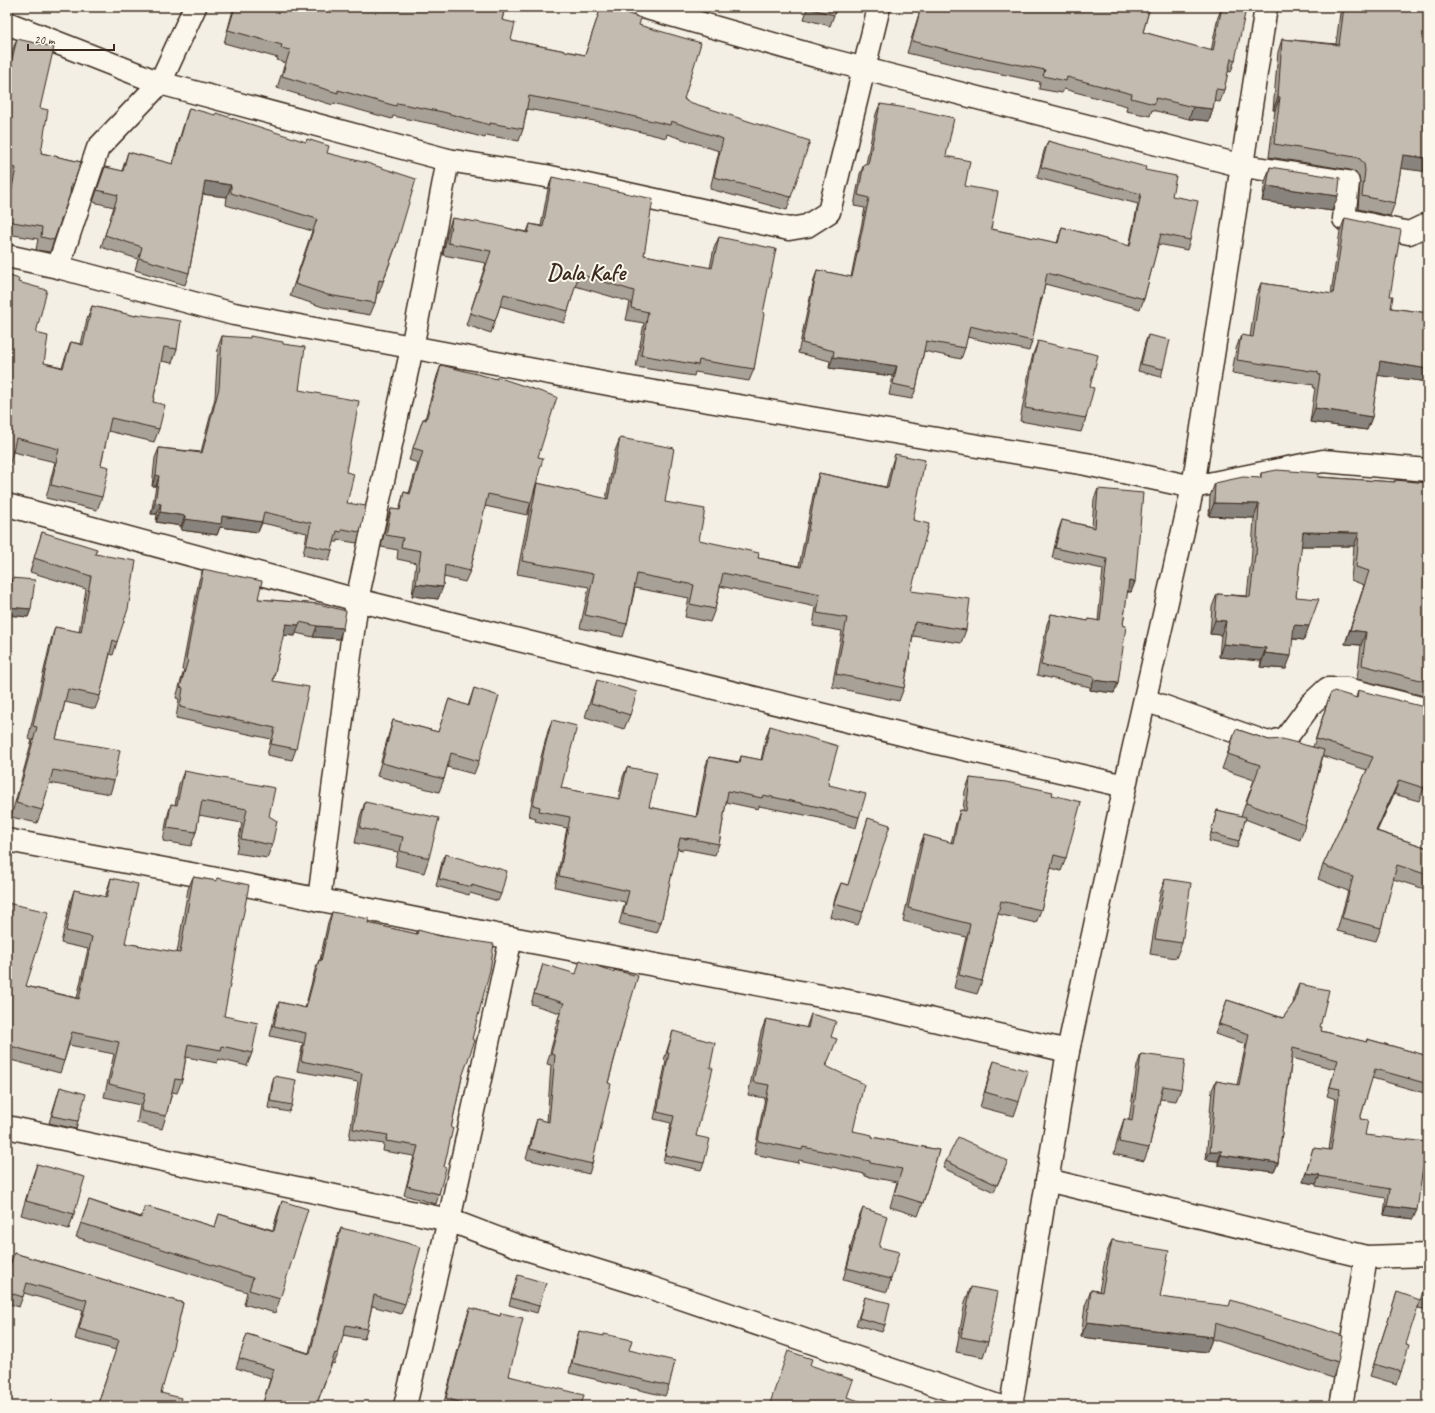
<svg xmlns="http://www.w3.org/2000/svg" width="1435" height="1413" font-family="Caveat,sans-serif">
	<rect width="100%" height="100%" fill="#f3efe4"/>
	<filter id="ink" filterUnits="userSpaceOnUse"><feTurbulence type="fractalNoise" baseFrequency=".025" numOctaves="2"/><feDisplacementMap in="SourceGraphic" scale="8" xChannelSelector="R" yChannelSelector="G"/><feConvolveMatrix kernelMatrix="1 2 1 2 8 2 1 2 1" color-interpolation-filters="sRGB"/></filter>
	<g filter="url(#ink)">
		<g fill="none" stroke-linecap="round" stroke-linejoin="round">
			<g stroke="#3b2a1e" stroke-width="25">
				<g id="minor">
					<path d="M643,7L826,59L1243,166L1348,182L1344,219L1409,233L1428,224"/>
					<path d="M7,23L160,83L448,160L546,176L789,229L807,226L829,212L879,7"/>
					<path d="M7,256L58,267L234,314L619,386L1086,464L1193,487L1323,461L1428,470"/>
					<path d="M58,267L98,148L160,83L195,7"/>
					<path d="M7,505L357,600L466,627L938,743L1125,786"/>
					<path d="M1145,700L1268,743L1286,738L1311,704L1327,689H1347L1428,710"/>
					<path d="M7,840L186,873L511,938L869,1005L1068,1051"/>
					<path d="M319,900L357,600L412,348L448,160"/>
					<path d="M7,1127L449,1220L520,1247L643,1285L998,1406"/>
					<path d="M1047,1180L1366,1257L1428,1255"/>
					<path d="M405,1406L449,1220L511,938"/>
					<path d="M1011,1406L1068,1051L1125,786L1193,487L1266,7"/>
					<path d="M1341,1406L1366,1257"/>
				</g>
			</g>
			<use href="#minor" stroke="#fbf7ec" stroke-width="22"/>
		</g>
		<g fill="#a8a197" stroke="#3b2a1e">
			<path d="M227,7H505L502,20L511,40L585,55L601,7L639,25L686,101L791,197L787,210L710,189L719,151L667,134L666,138L600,122L527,109L523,129L519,141L486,135L485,138L438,125L393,116L392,119L334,103L333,105L277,88L285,63L277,60L278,58L224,43L233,10L226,9Z"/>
			<path d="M793,7H837L830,26L804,19L807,10Z"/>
			<path d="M921,7H1150L1143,32L1211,51L1218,17L1222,7H1236L1235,60L1231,72L1228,71L1224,90L1220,102L1214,101L1213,109L1209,121L1189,119L1152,110L1150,116L1126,111L1127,106L1064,89L1062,93L1039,89L1040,82L977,69V70L907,53Z"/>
			<path d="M1342,7H1428L1395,203L1390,216L1358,209L1360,183L1359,177L1355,172L1350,170L1269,157L1275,110H1273L1278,52L1282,39L1336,44L1340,13Z"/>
			<path d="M17,39L40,108L41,153L81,162L50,252L36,250L38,239L7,234V204L12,180L7,179V73L12,51Z"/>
			<path d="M880,104L946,156L991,229L1057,243L1062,227L1129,246L1138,204L1037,178L1044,151L1048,141L1145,170L1172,196L1190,240L1187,250L1158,244L1144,299L1140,309L1045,284L1042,299L1039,309L1032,341L1029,351L967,337L965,348L961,359L924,351L916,389L912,399L889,395L893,376L829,368L830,361L798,353L814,280L817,270L851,277L865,208L854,206L860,174L864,164H866L876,114Z"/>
			<path d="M189,108L327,153L397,243L379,293H377L375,303L370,315L323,307L290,296L312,231L226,205L227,197L203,194L189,273L185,285L135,270L138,259L101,247L114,207L93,202L105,167L122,171L128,152L172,164L185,120Z"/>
			<path d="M1270,167L1332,211L1262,201L1265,182Z"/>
			<path d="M552,177L644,255L710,268L714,248L719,237L763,313L754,369L749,381L695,372L694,376L636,367L644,323L626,320L630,302L575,286L568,311L564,323L500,306L491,333L466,325L486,263L443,255L448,230L452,218L527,232L530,224L541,226L548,189Z"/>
			<path d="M1345,218L1390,296L1391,308L1428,313V382L1378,375L1372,417L1367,430L1310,422L1315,388L1313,387L1314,385L1232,373L1236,349L1241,335L1250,337L1256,296L1261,283L1331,294L1340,231Z"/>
			<path d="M18,282L36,333L44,363L62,367L71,342L81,344L87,319L92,306L135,316L136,314L177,349L172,363L161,361L153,402L159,429L154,442L108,431L101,465L102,497L97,510L46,498L55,462L13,452Z"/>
			<path d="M1148,335L1163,369L1161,377L1138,371L1145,343Z"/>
			<path d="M222,336L283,344L299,390L346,472L347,503L360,532L357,543L338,540V542H334L332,550L329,561L303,555L307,533L262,523L258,532L220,527L217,535L181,530V526L156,522L157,514H151L156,486H152L155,458L159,448L201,452L215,398L218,347Z"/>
			<path d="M1038,341L1090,387L1086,418L1081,432L1020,421L1029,372L1033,354Z"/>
			<path d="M441,365L538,457L534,493L537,483L606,499L615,451L620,438L665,502L699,540L758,558L799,566L815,486L819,473L886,487L891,467L895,454L913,520L911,591L966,630L961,643L913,636L904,688L899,701L832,687L842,631L813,626L816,607L720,586L715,609L710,622L685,617L689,598L635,588L627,624L623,637L580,628L589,587L517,574L531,502L527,515L485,506L470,571L465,582L444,577L438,599L412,596L416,563L397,559L398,550L381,547L387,521L391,509L399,510L404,492L409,493L418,463L409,460L423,419H425L437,376Z"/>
			<path d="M1261,473L1395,482V480L1428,483V697L1357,679L1361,645L1345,644L1364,585L1351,580L1354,546H1301L1296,597L1304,640L1292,639L1286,669L1260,667L1261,661L1219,657L1221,635L1210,634L1212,607L1217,594L1247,596L1250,568L1251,564L1254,518L1209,516L1210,496L1215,483L1260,478Z"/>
			<path d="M1098,489L1135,582L1131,592H1127L1123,625L1118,683L1114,693L1090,690V687L1037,675L1047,624L1051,614L1088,621L1089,619L1098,621L1103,569L1052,558L1058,531L1062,520L1092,527L1094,499Z"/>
			<path d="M42,532L95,554L117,642L113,655L110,654L100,696L95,709L65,702L56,739L114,781L110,794L49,783L42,810L37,823L11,817L32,740L28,739L51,640L55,627L79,632L86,589L30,572Z"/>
			<path d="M203,569L258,599L319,604L339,639L313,637L296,633L295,636L283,635L273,681L296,749L292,760L267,755L271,739L176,718L179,699L176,698L184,670H182L199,580Z"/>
			<path d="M12,578L31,609L28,617L7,615V602L9,585Z"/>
			<path d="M597,680L630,715L624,729L585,717L592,695Z"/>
			<path d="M474,688L479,761L474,774L447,767L444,779L439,792L377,776L389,733L393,720L438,732L449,699L468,706Z"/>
			<path d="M1358,690L1424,788L1419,801L1394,794L1377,831L1428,848V890L1393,879L1381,928L1376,941L1337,931L1348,891L1318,879L1323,865L1367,770L1323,756L1305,825L1300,840L1245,819L1237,848L1209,841L1215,817L1217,810L1241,816L1254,780L1222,769L1236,729L1269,740L1313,747L1330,694L1356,698Z"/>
			<path d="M552,720L561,788L618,799L623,777L627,767L649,807L696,817L705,768L709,757L739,762L741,756L761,760L766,737L770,726L828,782L829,785L859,817L856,828L820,818L759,806L758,809L726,802L719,844L715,855L684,849L683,850L677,849L661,922L657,933L619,924L625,902L555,887L567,828L535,821L536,818L529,816L540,761L548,731Z"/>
			<path d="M184,771L269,816L272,845L267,858L236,853L242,823L199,815L196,832L191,846L163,841L167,818L171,804L175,805L179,784Z"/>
			<path d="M970,778L1052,795L1066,858L1061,871L1051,868L1041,910L1036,923L998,914L982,981L977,994L954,988L966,937L903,921L919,848L924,835L951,843L956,823L960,810L963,811L965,791Z"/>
			<path d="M365,802L429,858L424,873L395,866L398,852L355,843L360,817Z"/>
			<path d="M868,818L863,912L858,925L830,917L836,895L841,883L848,885L864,831Z"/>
			<path d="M445,854L501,894L498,901L470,893L469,895L436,886L442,862Z"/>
			<path d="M193,877L216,881L217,878L224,1016L252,1053L247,1066L218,1059L217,1063L186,1057L182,1080L177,1093L172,1092L166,1116L162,1129L137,1123L140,1105L104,1097L114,1054L69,1045L64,1061L60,1073L7,1059V903L26,986L77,998L88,949L61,943L70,903L74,890L105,897L107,891L111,878L125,943L177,953L188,889Z"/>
			<path d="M1165,879L1182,943L1176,958L1150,954L1160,893Z"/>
			<path d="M332,912L368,923L416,934L418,930L462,1077L451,1128L444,1167L439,1194L436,1204L404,1195L414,1156L383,1151L384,1144L349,1139L358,1082L297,1071L303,1043L270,1036L276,1011L279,1002L305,1008L315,970L319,960H320L328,922Z"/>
			<path d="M543,964L624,1023L608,1083L592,1164L589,1174L526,1159L534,1129L537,1119L547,1122L551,1065L547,1064L556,1030L555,1029L560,1013L531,1004Z"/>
			<path d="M1299,984L1320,1027L1321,1031L1366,1042L1367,1039L1428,1056V1094L1372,1078L1360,1119L1365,1135L1425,1168L1421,1177L1413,1219L1384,1215L1386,1198L1316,1186V1184L1303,1182L1310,1158L1313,1148L1329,1150L1336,1099L1327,1096L1335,1069L1292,1058L1278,1163L1274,1172L1218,1165V1161L1206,1160L1212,1090L1216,1081L1237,1085L1246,1044L1215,1034L1227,1000L1283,1018L1293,1004L1295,993Z"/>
			<path d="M811,1014L831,1037L827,1066L853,1131L872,1137L939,1150L923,1203L918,1216L890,1207L897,1182L865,1176V1174L799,1160L798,1163L754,1154L765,1098L748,1095L761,1032L766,1019L806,1028Z"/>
			<path d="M673,1031L696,1136L704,1163L701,1170L663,1162L671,1123L654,1119L666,1061L664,1060Z"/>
			<path d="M1141,1054L1181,1089L1176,1101L1160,1099L1149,1148L1144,1161L1114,1154L1120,1131L1124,1119L1129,1120L1137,1066Z"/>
			<path d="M994,1061L1019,1102L1014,1116L980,1107L989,1076Z"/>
			<path d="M274,1076L292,1105L289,1112L268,1108L272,1084Z"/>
			<path d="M60,1087L78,1121L76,1129L49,1123Z"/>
			<path d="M946,1161L1005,1168L994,1192L943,1168Z"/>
			<path d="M37,1164L74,1214L69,1229L21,1215L32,1178Z"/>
			<path d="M89,1200L141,1217L145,1206L215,1227L219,1214L273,1230L277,1215L282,1201L280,1299L275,1313L244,1304L247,1292L76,1237Z"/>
			<path d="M863,1208L891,1279L887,1292L843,1280L851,1250H850L858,1220Z"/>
			<path d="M341,1228L405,1304L401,1314L372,1306L367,1329L364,1339L343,1335L338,1354L334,1364L332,1363L316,1406H262L270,1379L236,1368L247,1334L309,1353L337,1238Z"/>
			<path d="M1112,1240L1134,1245L1160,1297L1338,1362L1333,1378L1212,1339L1207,1352L1081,1337L1085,1306L1091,1290L1099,1291L1106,1255Z"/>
			<path d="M14,1253L183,1303L161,1393L179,1406H97L116,1350L75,1339L83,1310L24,1293L19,1307L7,1303V1273Z"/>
			<path d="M1428,1274V1310L1418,1308Z"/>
			<path d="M518,1275L539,1306L537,1313L509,1305Z"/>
			<path d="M971,1287L988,1342L983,1357L956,1352L965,1302Z"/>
			<path d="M1397,1292L1406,1344L1401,1372L1397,1384L1370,1376Z"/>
			<path d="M865,1297L885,1325L882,1332L856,1325Z"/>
			<path d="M470,1308L500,1316L501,1313L509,1376L581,1406H443L466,1319Z"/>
			<path d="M579,1331L669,1386L665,1396L569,1373L576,1341Z"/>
		</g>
		<g fill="#88837b" stroke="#3b2a1e">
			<path d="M1278,97H1280L1275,110H1273Z"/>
			<path d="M1193,107L1213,109L1209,121L1189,119Z"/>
			<path d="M1403,155L1428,158V172L1398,168Z"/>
			<path d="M205,181L231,185L227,197L200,194Z"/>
			<path d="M1267,186L1338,196L1332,211L1262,201Z"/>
			<path d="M833,357L897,366L893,376L829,368Z"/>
			<path d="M1380,361L1428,369V382L1375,375Z"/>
			<path d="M1315,408L1372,417L1367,430L1310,422Z"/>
			<path d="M156,475L159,476L156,486H152Z"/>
			<path d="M155,503L161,504L157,514H151Z"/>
			<path d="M1214,503L1259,504L1254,518L1209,516Z"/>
			<path d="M160,512L185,516L181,526L156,522Z"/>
			<path d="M222,516L262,522L258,532L220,527L217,535L181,530L185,519Z"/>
			<path d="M1303,532L1359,533L1354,546H1298Z"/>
			<path d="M1129,581L1135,582L1131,592L1125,591Z"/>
			<path d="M416,584L443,587L438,599L412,596Z"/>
			<path d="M8,607L31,609L28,617L7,615V610Z"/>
			<path d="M1215,620L1226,621L1221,635L1210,634Z"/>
			<path d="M286,624L299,625L295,636L282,635Z"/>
			<path d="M1294,625L1309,626L1304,640L1289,638Z"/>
			<path d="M317,626L343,628L339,639L313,637Z"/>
			<path d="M1350,630L1366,632L1361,645L1345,644Z"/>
			<path d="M1223,644L1266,648L1261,661L1219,657Z"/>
			<path d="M1265,653L1291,656L1286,669L1260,667Z"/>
			<path d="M1094,680L1118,683L1114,693L1090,690Z"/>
			<path d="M1399,780L1394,794L1371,844L1376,831Z"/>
			<path d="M1210,1151H1222L1218,1161L1206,1160Z"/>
			<path d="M1221,1155L1278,1163L1274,1172L1218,1165Z"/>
			<path d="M1423,1167L1425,1168L1422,1177H1419Z"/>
			<path d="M1306,1173L1320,1175L1316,1184L1303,1182Z"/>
			<path d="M1387,1206L1417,1210L1413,1219L1384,1215Z"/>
			<path d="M1087,1322L1213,1337L1207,1352L1081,1337Z"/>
		</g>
		<g fill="#c3bbb0" stroke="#3b2a1e">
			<path d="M235,7H505L502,20L515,23L511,40L585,55L601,7H607L641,18L639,25L701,43L684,99L686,100V101L810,141L791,197L714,177L723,139L671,121L670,125L605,110L529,96L523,129L490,123V125L443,112L397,103L396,106L338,90V93L282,76L290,50L281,48L282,45L228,30Z"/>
			<path d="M809,7H837L834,15L808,8Z"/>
			<path d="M921,7H1150L1143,32L1213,51L1222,7H1236L1246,9L1235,60L1231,59L1224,90L1216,89L1213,109L1193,107L1156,98L1154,104L1131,98L1132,94L1067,77L1066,81L1043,76L1045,70L981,57V58L912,41Z"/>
			<path d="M1344,7H1428V158L1403,155L1395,203L1362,196L1365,170L1364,164L1360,159L1355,157L1274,144L1280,97H1278L1282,39L1339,45Z"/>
			<path d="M17,39L54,47L40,108L48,110L41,153L81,162L73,185L71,184L70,194L54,240L41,237L42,227L7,221V213L16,168L7,166V79Z"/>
			<path d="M880,104L914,109L954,118L946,156L970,161L965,186L998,192L991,229L1058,243L1062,227L1130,246L1141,194L1041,167L1048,141L1146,167L1145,170L1176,176L1172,196L1198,201L1190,240L1161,234L1144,299L1047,273L1042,299L1041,298L1032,341L970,326L965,348L926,341L916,389L893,384L897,366L833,357L834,351L802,343L817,270L852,277L869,198L858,195L864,164L868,165Z"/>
			<path d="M189,108L215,115L216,113L306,142L307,139L329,146L327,153L367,163L416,179L397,243L383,281L379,280L375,303L328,295L295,284L317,219L231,193V185L205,181L189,273L139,258L142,247L105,235L118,195L97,190L105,167L123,171L128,152L173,164Z"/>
			<path d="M1270,167L1340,178L1338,196L1267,186Z"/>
			<path d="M552,177L653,199L644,255L712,268L719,237L776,249L763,313L764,314L754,369L699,360L698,365L641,355L648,312L631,308L634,291L579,274L568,311L504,294L495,321L470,313L491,251L448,243L452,218L495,225L528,233L530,224L543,227Z"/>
			<path d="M1345,218L1401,230L1390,296H1393L1391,308L1428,313V369L1380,361L1372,417L1315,408L1320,375L1318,374V372L1237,360L1241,335L1253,337L1261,283L1333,294Z"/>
			<path d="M7,275L19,279L18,282L47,290L36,333L48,336L44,363L63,368L71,342L83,345L92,306L136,316V314L181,321L177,349L164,347L153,402L165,405L159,429L111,418L101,465L109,467L102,497L51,485L59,449L16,438L7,476Z"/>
			<path d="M1148,335L1170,340L1163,369L1141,364Z"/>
			<path d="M222,336L250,338V336L283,342V344L305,347L299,390L359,401L346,472L354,474L347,503L366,506L360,532L342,529L341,532L337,531L332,550L306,545L311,523L264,512L262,522L222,516L221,524L185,519V516L160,512L161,504L155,503L159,476L156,475L159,448L202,453L219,388Z"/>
			<path d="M1038,341L1098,355L1090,387L1094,388L1086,418L1025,408L1033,359Z"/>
			<path d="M441,365L497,379V377L557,397L538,457L543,458L531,503L488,494L470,571L445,565L443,587L416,584L421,551L401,547L403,538L386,535L391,509L400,510L404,492L410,494L423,451L413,448L423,419L426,420Z"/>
			<path d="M620,438L674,448L665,502L705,509L699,540L759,553L758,558L801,567L819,473L888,488L895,454L925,460L913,520L929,524L911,591L970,599L966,630L915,622L904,688L836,674L847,618L817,613L820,594L723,573L715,609L690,604L694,585L637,574L627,624L585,615L594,574L522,561L537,483L608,499Z"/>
			<path d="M1277,470L1318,473V477L1395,482V480L1428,483V682L1362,665L1366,632L1350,630L1369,571L1356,567L1359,533L1303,532L1296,597L1319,599L1309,626L1294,625L1291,656L1265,653L1266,648L1223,644L1226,621L1215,620L1217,594L1250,597L1255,555H1256L1259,504L1214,503L1215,483L1243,477L1261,478V473Z"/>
			<path d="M1098,489L1143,493L1135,582L1129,581L1123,625L1126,626L1118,683L1094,680V677L1041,665L1051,614L1088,621L1089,619L1100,621L1107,559L1055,548L1062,520L1095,528Z"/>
			<path d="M42,532L97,549L95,554L136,561L128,609L117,642L113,640L100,696L68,689L56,739L120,750L114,781L53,770L42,810L16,803L37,727L33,726L55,627L81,632L91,576L34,558Z"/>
			<path d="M203,569L262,581L258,599L319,604L346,611L343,628L317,626L300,622L299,625L286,624L273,681L309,687L296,749L271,744L275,728L180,707L183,688L180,687L188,660L186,659Z"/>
			<path d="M12,578L35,580L31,609L8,607Z"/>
			<path d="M597,680L637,692L630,715L591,703Z"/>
			<path d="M474,688L499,696L479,761L451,753L444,779L382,763L393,720L438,732L449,699L469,706Z"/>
			<path d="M1358,690L1428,708V776L1424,788L1399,780L1376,831L1428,848V875L1397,865L1381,928L1342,918L1353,877L1323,865L1373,757L1316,739L1330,694L1334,691L1357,698Z"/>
			<path d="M552,720L577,726L561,788L620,799L627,767L657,773L649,807L697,817L709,757L740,763L741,756L762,760L770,726L838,746L828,782H830L829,785L866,794L859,817L824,808L763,795L762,798L728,791L719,844L687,838V839L680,838L661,922L623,914L629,891L559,876L570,817L539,811L540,807L533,805L544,750Z"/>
			<path d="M1236,729L1269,740L1282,739L1324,750L1305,825L1246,803L1260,765L1228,754Z"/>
			<path d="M184,771L275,788L269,816L277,821L272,845L241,839L247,809L202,801L196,832L167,828L171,804L177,805Z"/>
			<path d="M970,778L1006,782L1053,792L1052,795L1081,802L1066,858L1054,855L1041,910L1001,901L982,981L959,975L970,924L908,908L924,835L953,843L960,810L966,811Z"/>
			<path d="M365,802L439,818L429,858L400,851L403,837L360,828Z"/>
			<path d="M1217,810L1246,817L1239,841L1211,833Z"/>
			<path d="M868,818L890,825L863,912L834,904L841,883L848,885Z"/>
			<path d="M445,854L483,865V864L507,871L501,894L472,885V887L439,879Z"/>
			<path d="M193,877L217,881V878L249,885L224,1016L258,1023L252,1053L222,1046L221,1050L188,1044L182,1080L175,1079L166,1116L141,1111L145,1093L109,1084L119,1042L72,1032L64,1061L7,1045V903L49,912L26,986L79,999L92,937L66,931L74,890L107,897L111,878L138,884L125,943L180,953Z"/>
			<path d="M1165,879L1191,883L1182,943L1155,939Z"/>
			<path d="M332,912L369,919L368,923L417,934L418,930L440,936L494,944L490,970L472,1039L475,1040L462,1077L451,1128H453L444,1167L446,1168L439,1194L407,1186L418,1146L386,1141L388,1135L353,1129L362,1073L301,1061L306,1033L274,1026L279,1002L306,1008L319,960L321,961Z"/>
			<path d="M580,960L614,972V970L638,976L624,1023L608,1083L611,1084L592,1164L530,1149L537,1119L549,1122L555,1055L551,1054L560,1020L558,1019L564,1003L534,994L543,964L576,974Z"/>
			<path d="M1299,984L1329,990L1320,1027H1322L1321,1031L1367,1042V1039L1428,1056V1084L1375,1069L1360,1119L1368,1120L1365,1135L1428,1142L1425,1168L1423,1167L1417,1210L1387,1206L1390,1189L1319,1176L1320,1175L1306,1173L1313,1148L1331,1150L1340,1089L1330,1087L1338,1060L1293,1048L1278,1163L1221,1155L1222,1151H1210L1216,1081L1239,1085L1249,1034L1219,1024L1227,1000L1283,1018L1295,1001Z"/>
			<path d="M811,1014L836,1021L831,1037L837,1039L826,1066L864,1084L853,1131L872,1135V1137L939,1150L923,1203L894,1194L902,1169L870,1163V1161L803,1147L802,1150L758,1141L769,1085L753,1082L766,1019L808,1028Z"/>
			<path d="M673,1031L715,1043L710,1068H713L696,1136L710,1139L704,1163L665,1155L674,1116L657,1112L669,1053H667Z"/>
			<path d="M1141,1054L1185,1060L1181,1089L1163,1086L1149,1148L1119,1142L1124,1119L1132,1121Z"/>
			<path d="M994,1061L1028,1071L1019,1102L985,1092Z"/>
			<path d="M274,1076L296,1080L292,1105L270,1101Z"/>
			<path d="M60,1087L86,1094L78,1121L52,1116Z"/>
			<path d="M958,1137L1008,1161L997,1185L946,1161Z"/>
			<path d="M37,1164L85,1177L74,1214L26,1201Z"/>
			<path d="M89,1200L141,1218L145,1206L215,1227L219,1214L274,1231L282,1201L308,1209L280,1299L249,1290L253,1278L81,1223Z"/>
			<path d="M863,1208L887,1216L879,1247L899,1252L891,1279L847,1268L855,1238H854Z"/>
			<path d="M341,1228L371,1235L372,1233L421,1247L405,1304L374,1295L367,1329L346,1325L338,1354L335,1353L316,1406H262L274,1369L239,1358L247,1334L310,1354Z"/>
			<path d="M1112,1240L1134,1244V1245L1169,1251L1160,1297L1229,1306L1231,1300L1343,1336L1338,1362L1215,1323L1213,1337L1087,1322L1091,1290L1102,1292Z"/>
			<path d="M14,1253L183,1303L171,1355H172L161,1393L181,1398L179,1406H124L121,1405L120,1406H104L98,1404L119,1340L79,1329L87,1300L27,1283L23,1297L7,1292V1275Z"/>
			<path d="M518,1275L546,1283L539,1306L511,1298Z"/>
			<path d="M1428,1277V1294L1423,1293Z"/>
			<path d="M971,1287L998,1292L988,1342L961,1337Z"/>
			<path d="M1397,1292L1420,1300L1406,1344L1409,1345L1401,1372L1374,1364Z"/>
			<path d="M865,1297L890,1303L885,1325L859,1318Z"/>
			<path d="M470,1308L500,1316L501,1313L523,1318L509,1376L584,1395L581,1406H471L446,1398Z"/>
			<path d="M579,1331L604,1336V1334L632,1340L629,1350L675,1361L669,1386L572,1363Z"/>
			<path d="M788,1351L812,1359L810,1365L853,1380L847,1397L875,1406H769Z"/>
		</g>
	</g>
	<g text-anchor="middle" stroke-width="4" stroke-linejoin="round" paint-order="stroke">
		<g font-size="23" font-weight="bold" fill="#3b2a1e" stroke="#fbf7ec">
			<text x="586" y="280">Dala Kafe</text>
		</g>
	</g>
	<rect width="1435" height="1413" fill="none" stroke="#fbf7ec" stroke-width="24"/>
	<rect x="12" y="12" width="1411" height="1389" fill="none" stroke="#3b2a1e" stroke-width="1.5" filter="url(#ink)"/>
	<path d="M28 44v6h86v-6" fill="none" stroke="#3b2a1e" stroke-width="2"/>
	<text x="34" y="44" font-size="12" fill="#3b2a1e" stroke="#fbf7ec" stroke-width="3" paint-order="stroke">20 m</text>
</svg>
